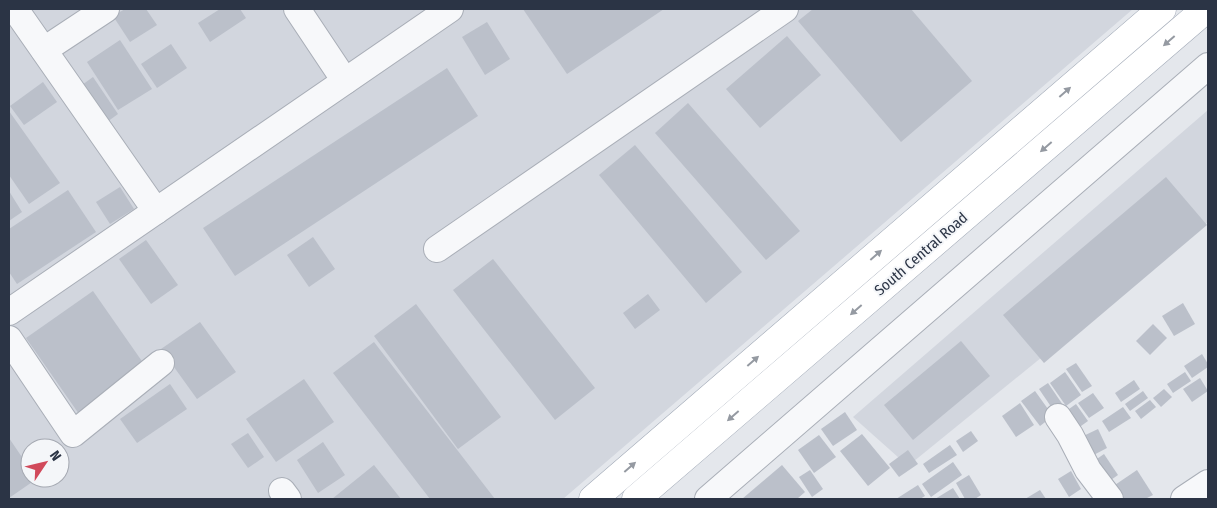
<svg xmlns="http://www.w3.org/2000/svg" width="1217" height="508" font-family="'Fira Sans Condensed',sans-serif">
	<rect width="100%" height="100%" fill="#e4e7ec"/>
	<g fill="#d2d6de" fill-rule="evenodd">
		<path d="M9,9H1133L563,499H9ZM30,448H60V478H30Z"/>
		<path d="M1208,110V222L908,466L853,417Z"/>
	</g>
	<g fill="#bbc0ca">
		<path d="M125,9H146L157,25L130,42L113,16Z"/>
		<path d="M220,9H240L246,18L210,42L198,23Z"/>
		<path d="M523,9H664L567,74Z"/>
		<path d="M813,9H911L972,81L901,142L798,21Z"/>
		<path d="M487,22L510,59L485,75L462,37Z"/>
		<path d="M787,36L821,75L760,128L726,89Z"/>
		<path d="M120,40L152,89L118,110L87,62Z"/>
		<path d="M171,44L187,68L157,88L141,64Z"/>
		<path d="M447,68L478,116L235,276L203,228Z"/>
		<path d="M93,77L118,114L107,122L82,85Z"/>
		<path d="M43,82L57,102L24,125L10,106Z"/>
		<path d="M688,103L800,231L766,260L655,133Z"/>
		<path d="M9,111L60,183L29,204L9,175Z"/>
		<path d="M635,145L742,272L706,303L599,175Z"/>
		<path d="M1166,177L1207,225L1044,363L1003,315Z"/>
		<path d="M120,187L134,209L110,224L96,202Z"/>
		<path d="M68,190L96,232L17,284L9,272V229Z"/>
		<path d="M9,191L22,212L9,221Z"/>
		<path d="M313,237L335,269L309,287L287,255Z"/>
		<path d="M146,240L178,285L151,304L119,259Z"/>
		<path d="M493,259L595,388L555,420L453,290Z"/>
		<path d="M93,291L146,367L79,414L26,338Z"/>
		<path d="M648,294L660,310L635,329L623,313Z"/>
		<path d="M1183,303L1195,324L1174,336L1162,316Z"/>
		<path d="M416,304L501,417L458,449L374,336Z"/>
		<path d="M200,322L236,372L197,399L161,349Z"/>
		<path d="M1153,324L1167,338L1150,355L1136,341Z"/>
		<path d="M961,341L990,376L913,440L884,405Z"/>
		<path d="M374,342L495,499H430L333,373Z"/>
		<path d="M1202,354L1208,364V367L1192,378L1184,366Z"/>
		<path d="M1076,363L1092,386L1082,392L1066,369Z"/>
		<path d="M1065,372L1081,395L1066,406L1050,383Z"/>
		<path d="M1185,372L1191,381L1173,393L1167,384Z"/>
		<path d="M1200,378L1208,391L1192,402L1183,389Z"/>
		<path d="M304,379L334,422L276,462L246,419Z"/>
		<path d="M1134,380L1140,389L1121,402L1115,393Z"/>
		<path d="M1048,383L1065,408L1056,414L1039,389Z"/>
		<path d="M170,384L187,409L137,443L120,419Z"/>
		<path d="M1164,389L1172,397L1161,407L1153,398Z"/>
		<path d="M1035,391L1053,416L1040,426L1021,401Z"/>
		<path d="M1143,391L1148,398L1130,411L1125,404Z"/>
		<path d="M1093,393L1104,408L1089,418L1078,403Z"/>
		<path d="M1150,400L1156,407L1141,419L1135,411Z"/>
		<path d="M1020,403L1034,425L1016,437L1002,416Z"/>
		<path d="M1076,404L1088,421L1074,431L1062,414Z"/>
		<path d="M1123,407L1131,418L1109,432L1102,421Z"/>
		<path d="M845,412L857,430L833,446L821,429Z"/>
		<path d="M1098,429L1107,448L1086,459L1077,439Z"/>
		<path d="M971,431L978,441L963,452L956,441Z"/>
		<path d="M248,433L264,457L248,468L231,444Z"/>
		<path d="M862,434L890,468L868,486L840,451Z"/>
		<path d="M819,435L836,457L814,473L798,450Z"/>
		<path d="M9,438L30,469V478H38L9,498Z"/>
		<path d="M323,442L345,475L318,493L297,460Z"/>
		<path d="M950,445L957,455L929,473L923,464Z"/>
		<path d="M908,450L918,464L899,477L889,464Z"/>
		<path d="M1104,454L1118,475L1105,484L1091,463Z"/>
		<path d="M953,462L962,475L931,497L922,484Z"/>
		<path d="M374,465L401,499H332Z"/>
		<path d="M782,465L805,492L797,499H742Z"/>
		<path d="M810,470L823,489L812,497L799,477Z"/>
		<path d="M1137,470L1153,495L1145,499H1116L1109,489Z"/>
		<path d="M1071,471L1081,489L1069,497L1058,479Z"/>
		<path d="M969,475L981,495L975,499H965L956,483Z"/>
		<path d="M918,485L925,496L920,499H896Z"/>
		<path d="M953,488L960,499H935Z"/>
		<path d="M1040,490L1046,499H1025Z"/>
	</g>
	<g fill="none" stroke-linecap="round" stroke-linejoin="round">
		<g stroke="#a9aeb7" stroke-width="28">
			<g id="minor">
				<path d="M15,9L156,211"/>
				<path d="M297,9L345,81"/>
				<path d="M44,50L106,9"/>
				<path d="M437,249L785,9"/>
				<path d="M9,312L450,9"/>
				<path d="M9,339L73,434L161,363"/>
				<path d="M1058,417L1070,435L1088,470L1110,499"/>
				<path d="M282,491L288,499"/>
				<path d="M708,499L1208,66"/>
				<path d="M1184,499L1208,483"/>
			</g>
		</g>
		<g stroke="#a3abb8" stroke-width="29">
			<g id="major">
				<path d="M593,499L1162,9"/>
				<path d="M636,499L1206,9"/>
			</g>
		</g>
		<use href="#minor" stroke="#f7f8fa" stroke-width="26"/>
		<use href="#major" stroke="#fff" stroke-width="28"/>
	</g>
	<defs><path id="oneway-solid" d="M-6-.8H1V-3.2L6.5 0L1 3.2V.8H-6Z" transform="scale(1.25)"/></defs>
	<g fill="#959aa2">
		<use href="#oneway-solid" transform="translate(1169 41) rotate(139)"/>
		<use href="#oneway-solid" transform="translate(1065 92) rotate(-41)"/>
		<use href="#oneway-solid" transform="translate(1046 147) rotate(139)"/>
		<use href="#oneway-solid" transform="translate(876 255) rotate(-41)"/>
		<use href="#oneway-solid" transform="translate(856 310) rotate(139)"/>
		<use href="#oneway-solid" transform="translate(753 361) rotate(-41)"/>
		<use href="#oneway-solid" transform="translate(733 416) rotate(139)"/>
		<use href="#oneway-solid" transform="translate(630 467) rotate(-41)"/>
	</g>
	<g text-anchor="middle" stroke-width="4" stroke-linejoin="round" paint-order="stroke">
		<g font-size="15" fill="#2b3445" stroke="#f4f6f9">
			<text transform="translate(921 254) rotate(-41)" y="5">South Central Road</text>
		</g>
	</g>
	<rect width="1217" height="508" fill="none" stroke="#2b3445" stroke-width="20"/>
	<g transform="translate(45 463) rotate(55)"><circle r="24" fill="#f4f6f9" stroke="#a4a8b1"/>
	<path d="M0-4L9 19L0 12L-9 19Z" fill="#d1495b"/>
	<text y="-8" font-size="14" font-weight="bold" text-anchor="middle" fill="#2b3445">N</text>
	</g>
</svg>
